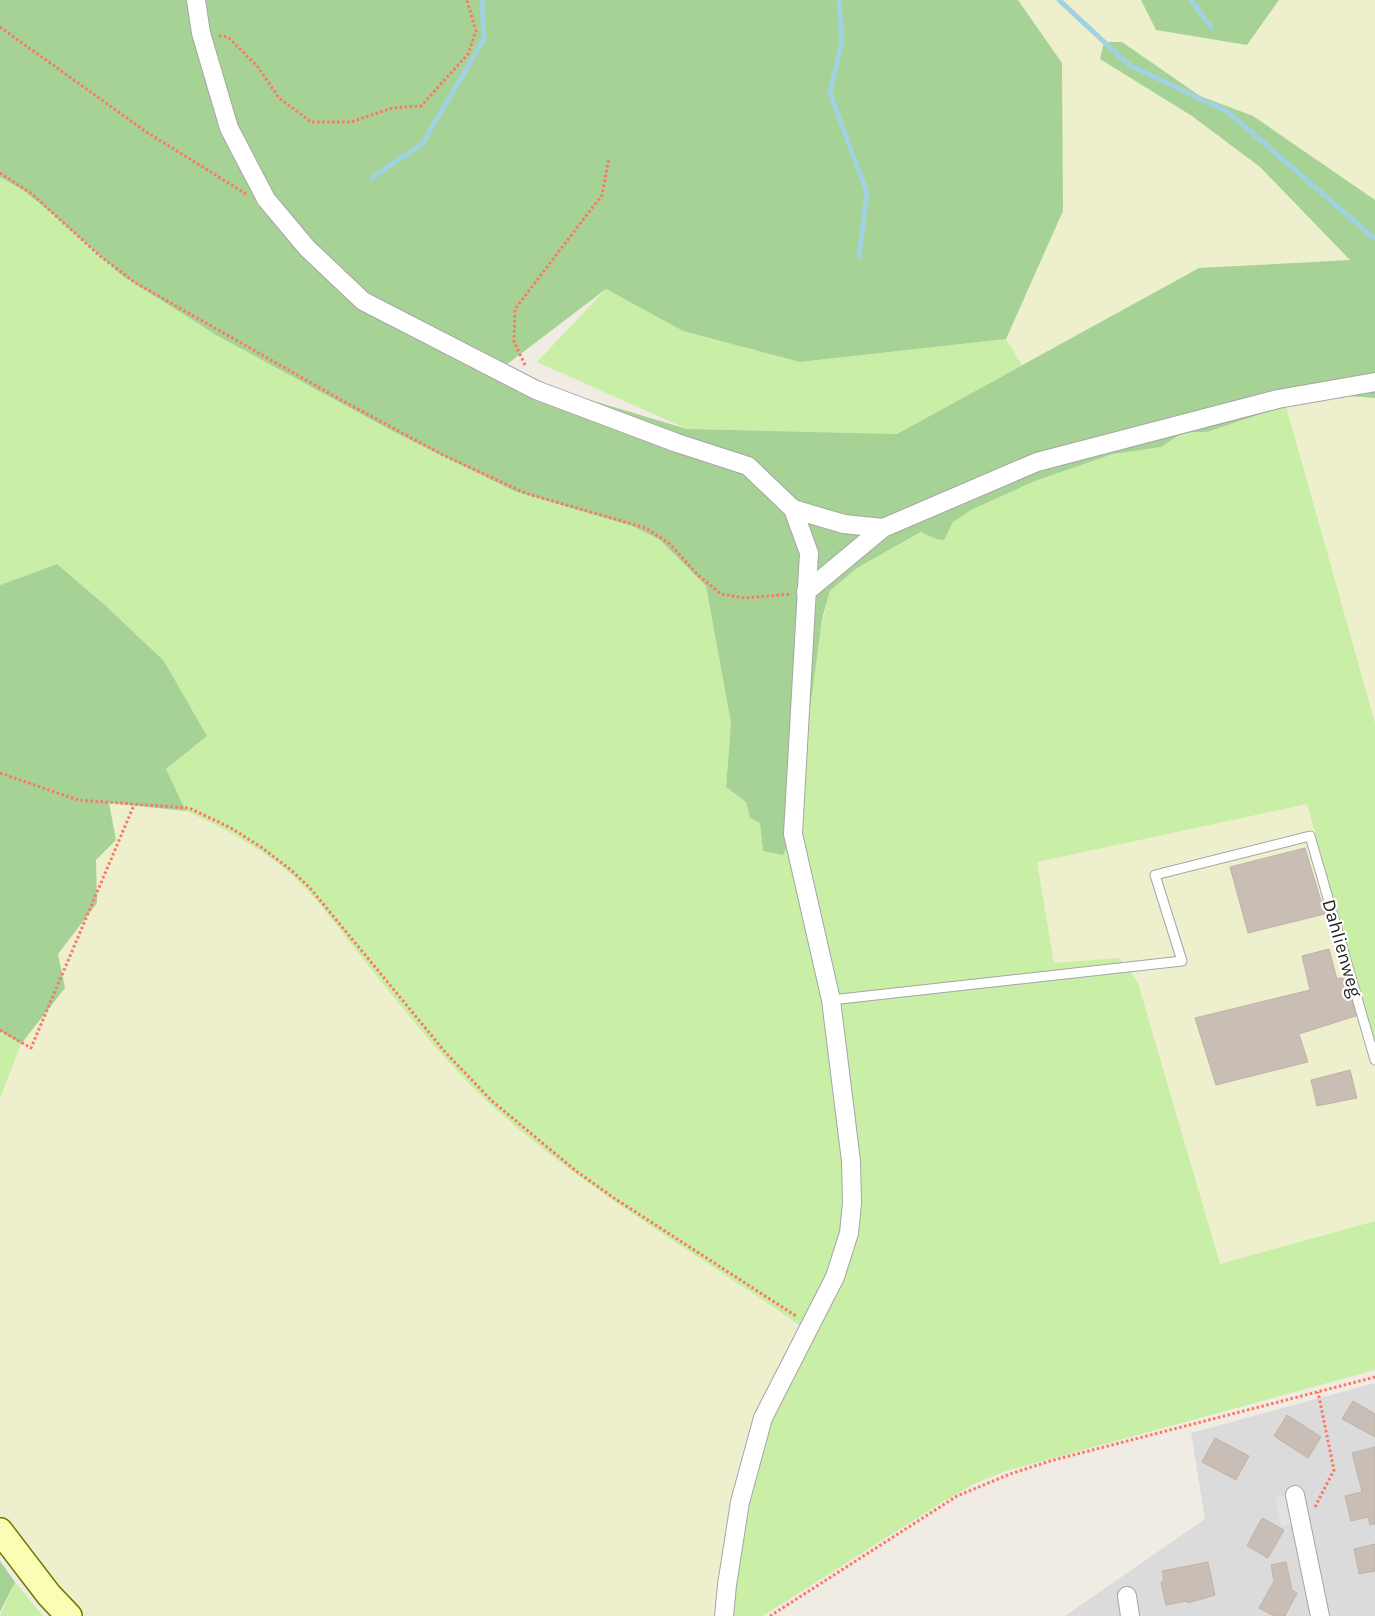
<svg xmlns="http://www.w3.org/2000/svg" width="1375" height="1616" font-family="Karla,sans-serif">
	<rect width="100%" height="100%" fill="#f0ece4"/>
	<path fill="#dcdbdb" d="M1375,1383V1616H1065L1205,1519L1191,1433Z"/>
	<g fill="#eef0cd">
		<path d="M1018,0H1141L1156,30L1247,45L1279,0H1375V200L1253,117L1200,96L1122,42L1192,116L1260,167L1350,260L1199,268L1022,365L1006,339L1063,211L1062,63Z"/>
		<path d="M1320,394L1375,398V723L1286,406Z"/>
		<path d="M109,803L186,811L210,820L247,842L285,869L315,897L398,1002L455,1068L492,1105L601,1191L785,1315L794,1324L796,1332L793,1344L718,1616H78L0,1522V1098L21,1044L65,988L58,954L97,903L96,860L116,840Z"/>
		<path d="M1307,804L1375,1046V1221L1220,1264L1138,983L1120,958L1054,963L1037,861Z"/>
	</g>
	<g fill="#c9eea6">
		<path d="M0,177L23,190L49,211L123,276L216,335L396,433L514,491L632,526L660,540L706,586L731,723L726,787L746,802L750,818L760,823L763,851L783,855L793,834L799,714L830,591L857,568L922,532L936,539H944L953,522L971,510L1035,481L1113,454L1161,447L1184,432H1207L1286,406L1375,723V1046L1307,804L1037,862L1054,963L1120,958L1138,983L1220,1264L1375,1221V1370L1006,1471L976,1483L944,1501L763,1616H730L738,1544L766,1431L783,1393L814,1336L785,1315C687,1248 579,1185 491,1105C444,1061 403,1009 363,959C338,928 316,895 285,869C255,845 222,827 186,811L166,769L207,736L164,661L106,606L57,564L0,585Z"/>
		<path d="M606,289L683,331L800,362L1006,339L1022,365L897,434L687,429L537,362Z"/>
		<path d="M0,1031L21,1044L0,1098Z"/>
		<path d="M15,1582L43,1616H0Z"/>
	</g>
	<g fill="#a7d295">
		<path d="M0,0H1018L1062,63L1063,211L1006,339L800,362L683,331L606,289L497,372L687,429L897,434L1199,268L1350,260L1260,167L1192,116L1100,59L1104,42H1122L1200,96L1253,116L1375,200V398L1320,394L1207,432H1184L1161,447L1113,454L1035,481L971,510L953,522L944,540L936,539L921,532L857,568L830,591L822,619L793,834L783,855L763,851L760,823L750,818L746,802L726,787L731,723L706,586L660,540L632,526L514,491L396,433L216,335L123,276L49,211L23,190L0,177Z"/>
		<path d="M1141,0H1279L1247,45L1156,30Z"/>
		<path d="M57,564L106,606L164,661L207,736L166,769L186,811L109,803L116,840L96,860L97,903L58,954L65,988L21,1044L0,1031V585Z"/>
		<path d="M0,1561L15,1582L0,1612Z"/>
	</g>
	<path fill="#e2e2e2" d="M1291,1495L1297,1523L1281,1527L1275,1498Z"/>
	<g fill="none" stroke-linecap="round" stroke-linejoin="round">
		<g stroke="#a1d2e1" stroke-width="5">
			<path d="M839,0L842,40L830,93L867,193L859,257"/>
			<path d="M1059,0L1129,65L1228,112L1375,239"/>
			<path d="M1191,0L1211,27"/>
			<path d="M372,178L422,144L484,39L482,0"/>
		</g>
	</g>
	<g fill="#c8beb6" stroke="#c3b2a5">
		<path d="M1305,848L1325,914L1248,933L1230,867Z"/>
		<path d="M1329,949L1337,979L1345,977L1356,1016L1299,1034L1308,1062L1216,1085L1195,1018L1310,990L1302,956Z"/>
		<path d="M1350,1070L1357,1098L1317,1106L1311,1080Z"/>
		<path d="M1353,1401L1375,1414V1437L1342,1419Z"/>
		<path d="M1287,1415L1321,1437L1308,1458L1274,1436Z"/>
		<path d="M1215,1438L1249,1456L1236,1480L1202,1462Z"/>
		<path d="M1375,1447V1524L1370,1525L1368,1517L1351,1521L1345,1496L1362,1492L1352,1453Z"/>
		<path d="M1262,1518L1284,1530L1268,1558L1247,1546Z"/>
		<path d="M1375,1544V1571L1359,1574L1354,1549Z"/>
		<path d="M1208,1562L1215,1595L1188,1603L1187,1601L1166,1605L1161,1582L1164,1581L1162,1571Z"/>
		<path d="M1286,1562L1292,1590L1297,1593L1285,1616H1274L1259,1608L1274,1581L1271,1565Z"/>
	</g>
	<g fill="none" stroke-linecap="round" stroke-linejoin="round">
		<g stroke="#a5a5a5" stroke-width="11">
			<path id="lane" d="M831,1000L1182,961L1155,875L1310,836L1375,1060"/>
		</g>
		<g stroke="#a5a5a5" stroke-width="20">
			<g id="street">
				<path d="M196,0L201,33L229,128L266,199L307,248L363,301L536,390L677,443L748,466L793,509L809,553L793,834L831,1000L851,1161L852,1203L849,1233L835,1277L763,1418L740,1502L727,1585L724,1616"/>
				<path d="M793,509L844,524L883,528"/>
				<path d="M806,592L883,528L1037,462L1278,399L1375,382"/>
				<path d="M1295,1495L1320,1616"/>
				<path d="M1127,1596L1130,1616"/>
			</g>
		</g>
		<g stroke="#6e7b00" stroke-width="28">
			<path id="secondary" d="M0,1531L49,1595L69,1616"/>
		</g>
		<g stroke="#ff7566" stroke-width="3" stroke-dasharray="2.5 2.5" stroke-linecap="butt">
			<path d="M0,27L145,131L246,194"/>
			<path d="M219,36L228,37L258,67L279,98L311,122H351L392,108L421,106L468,54L476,31L467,0"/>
			<path d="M0,173L32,194L100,256L134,282L343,401L443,455L525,493L646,528L670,544L697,574L721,594L745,598L791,594"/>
			<path d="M525,365L514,342L515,309L602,195L609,158"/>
			<path d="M0,773L78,800L189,808L231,828L261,847L291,870L310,888L446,1053L492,1101L576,1171L614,1198L796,1316"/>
			<path d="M0,1030L31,1048L134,805"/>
			<path d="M1315,1507L1334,1470L1318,1392"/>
			<path d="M770,1616L957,1496L1010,1474L1050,1461L1375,1377"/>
		</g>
		<use href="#lane" stroke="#fff" stroke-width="9"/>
		<use href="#street" stroke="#fff" stroke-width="18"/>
		<use href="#secondary" stroke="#fafeb4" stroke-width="25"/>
	</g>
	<g text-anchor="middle" stroke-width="4.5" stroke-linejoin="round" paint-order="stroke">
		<g font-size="19" fill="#1e1e1e" stroke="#fff">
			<text transform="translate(1343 948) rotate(74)" y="7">Dahlienweg</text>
		</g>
	</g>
</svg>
